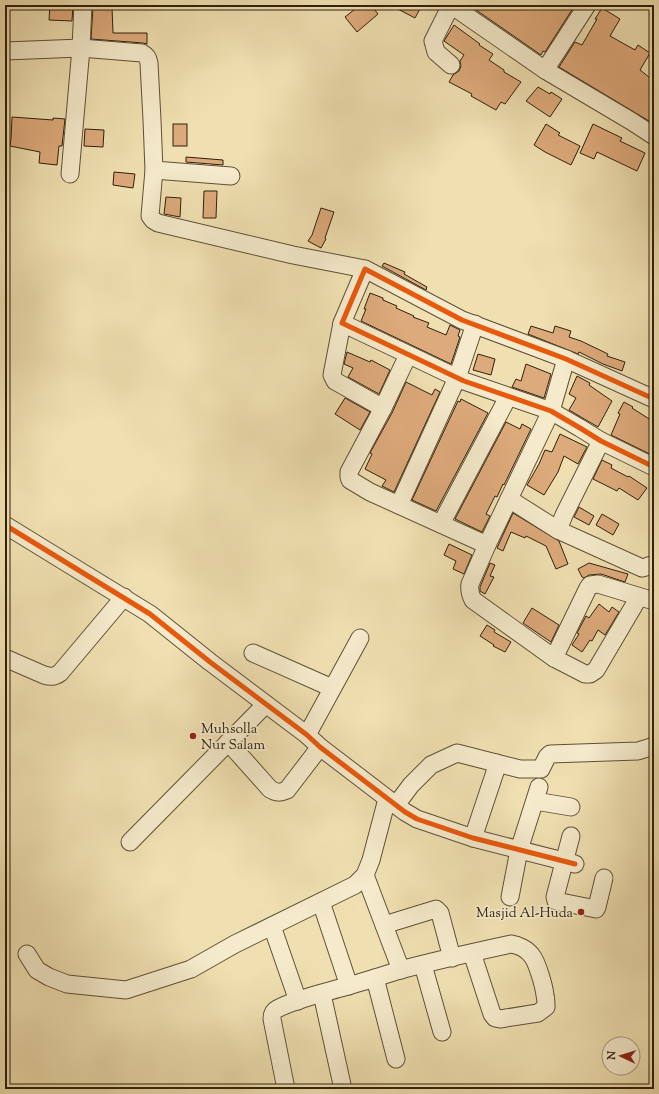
<svg xmlns="http://www.w3.org/2000/svg" width="659" height="1094" font-family="'Sorts Mill Goudy',serif">
	<rect width="100%" height="100%" fill="#f0e0b1"/>
	<filter id="stains"><feTurbulence type="fractalNoise" baseFrequency=".005" numOctaves="4"/><feColorMatrix values="0 0 0 0 .2 0 0 0 0 .09 0 0 0 0 .02 0 0 0 .5 -.17"/></filter>
	<radialGradient id="worn" r=".72"><stop offset=".6" stop-color="#630" stop-opacity="0"/><stop offset="1" stop-color="#630" stop-opacity=".3"/></radialGradient>
	<g fill="#ddaa7b" stroke="#2f200d">
		<path d="M50,5H73L72,21L49,20Z"/>
		<path d="M360,5H371L378,14L357,32L345,17Z"/>
		<path d="M390,5H422L415,18Z"/>
		<path d="M469,5H575L545,52L543,51L541,55Z"/>
		<path d="M93,7H112L113,33H147V44L143,43L91,39Z"/>
		<path d="M602,8L620,19L610,36L635,50L638,45L650,53L640,70L654,81V124L559,67L575,42L582,45L597,19H595Z"/>
		<path d="M454,25L480,44L479,45L493,54L489,60L504,70V72L521,82L505,104L501,102L496,110L471,96L472,94L449,82L453,75L459,71L461,66L460,61L464,55L444,41Z"/>
		<path d="M538,87L550,94L551,92L562,99L550,117L526,101Z"/>
		<path d="M12,117L53,120V118L65,119L62,146H59L57,165L39,163L40,152L10,146L11,139Z"/>
		<rect x="173" y="124" width="14" height="22"/>
		<path d="M546,124L560,133L558,135L580,146L571,165L545,152L534,145Z"/>
		<path d="M593,124L622,138L620,141L645,153L637,171L597,152L594,159L580,153Z"/>
		<path d="M85,129L104,130L103,147L84,146Z"/>
		<path d="M186,157L223,160V165L186,162Z"/>
		<path d="M114,172L135,174L133,188L113,185Z"/>
		<path d="M204,191H217L216,218H203Z"/>
		<path d="M166,197L181,198L180,217L164,214Z"/>
		<path d="M321,208L334,212L325,238L326,239L321,248L308,241L312,235Z"/>
		<path d="M384,263L405,272L404,274L427,287L426,290L382,266Z"/>
		<path d="M370,293L383,298V300L397,306L396,308L414,316L413,317L429,323L427,327L446,335L450,325L460,330L458,336L460,337L451,364L361,321L366,309H364Z"/>
		<path d="M531,326L553,333L555,326L571,331L569,337L581,341L608,354L607,356L625,362L622,371L603,364L579,352L578,354L528,334Z"/>
		<path d="M347,352L370,362L371,360L390,370L379,394L348,377L353,368L344,364Z"/>
		<path d="M478,354L495,359L491,375L473,370Z"/>
		<path d="M526,364L551,374L544,398L512,387L516,379L521,381Z"/>
		<path d="M577,376L590,383L589,385L612,401L598,427L569,410L576,398L569,394Z"/>
		<path d="M406,382L432,395L435,389L440,392L394,492L382,486L386,480L365,469L372,454L370,453L392,413Z"/>
		<path d="M345,398L370,412L360,430L335,414Z"/>
		<path d="M461,399L488,413L436,511L412,500L458,401L460,402Z"/>
		<path d="M624,402L633,407L632,408L654,422V456L611,435L620,414L618,413Z"/>
		<path d="M506,422L520,429L522,424L531,429L504,485L503,484L497,497L495,496L486,514L490,516L482,532L455,519Z"/>
		<path d="M560,434L587,447L578,464L564,456L558,472L544,495L527,485L539,464L545,450L552,452Z"/>
		<path d="M602,460L612,465L611,468L628,477L629,476L647,488L638,500L619,488L617,491L593,479Z"/>
		<path d="M579,507L594,516L589,525L574,517Z"/>
		<path d="M513,513L559,541L568,564L556,569L546,546L526,536L525,538L511,532L503,551L497,548Z"/>
		<path d="M602,514L619,524L613,535L596,525Z"/>
		<path d="M449,544L472,555L464,574L453,569L456,561L444,555Z"/>
		<path d="M490,563L495,565L490,576L494,577L485,594L480,591V587Z"/>
		<path d="M589,563L628,574L625,582L601,574L589,575L584,578L582,577L578,569Z"/>
		<path d="M599,604L609,612L612,607L619,612L605,635L598,630L592,641L590,640L582,652L572,645L579,634L577,633L586,616L589,618Z"/>
		<path d="M532,608L559,625L551,642L523,623Z"/>
		<path d="M487,625L495,630L494,632L511,642L505,652L493,646L494,645L480,636Z"/>
	</g>
	<g fill="none" stroke-linecap="round" stroke-linejoin="round">
		<g stroke="#5f5036" stroke-width="19">
			<g id="minor">
				<path d="M451,5L545,70L631,121L654,136"/>
				<path d="M451,5L433,41L436,52L451,65"/>
				<path d="M5,51L81,48L142,53C147,56 148,58 149,63L152,120L154,170L150,216L153,220L158,223L293,255L365,269"/>
				<path d="M545,70L587,5"/>
				<path d="M154,170L231,176"/>
				<path d="M70,174L81,48L83,5"/>
				<path d="M342,323L332,375L335,381L383,408L349,472V477L350,480L370,492L487,545"/>
				<path d="M566,359L551,411L487,545L470,584C469,590 470,594 473,600L554,658L588,588L590,585L598,584L654,601"/>
				<path d="M654,399L566,359L462,320L365,269L342,323L464,381L551,411L580,428L601,441L654,467"/>
				<path d="M383,408L408,355"/>
				<path d="M601,441L564,515L558,530L642,568L646,567L654,564"/>
				<path d="M509,499L558,530"/>
				<path d="M399,505L457,378L475,324"/>
				<path d="M441,524L508,397"/>
				<path d="M5,525L150,614L210,662L307,735L320,747L405,812L417,819L473,838L575,864"/>
				<path d="M253,653L332,688"/>
				<path d="M5,658L44,675C51,677 54,677 60,673L124,597"/>
				<path d="M554,658L585,674H590L596,670L639,597"/>
				<path d="M307,735L360,638"/>
				<path d="M228,742L270,789C277,793 280,793 287,790L320,747"/>
				<path d="M535,801L571,807"/>
				<path d="M396,805L411,785L431,765L457,753L496,763"/>
				<path d="M571,836L555,897L556,901L596,909L597,907L604,878"/>
				<path d="M473,838L495,772L496,763L520,769H541L547,757L550,754L638,751L654,746"/>
				<path d="M130,842L265,705"/>
				<path d="M365,875L401,970"/>
				<path d="M510,897L519,850L539,787"/>
				<path d="M321,902L349,986"/>
				<path d="M384,925L436,909L440,913L452,958"/>
				<path d="M272,926L298,1001"/>
				<path d="M27,954L37,970L49,977L67,984L126,990L191,969L235,944L355,885L365,875L371,860L387,799"/>
				<path d="M423,965L442,1032"/>
				<path d="M375,978L396,1059"/>
				<path d="M322,994L343,1089"/>
				<path d="M286,1089L272,1019C272,1014 273,1011 277,1009C296,999 323,993 344,987C363,982 381,976 400,970C437,960 474,952 511,944C518,945 527,949 532,956C537,962 544,986 545,995C546,999 546,1003 546,1007L538,1013L500,1019L495,1018L492,1014L472,953"/>
			</g>
		</g>
		<use href="#minor" stroke="#f5ebcc" stroke-width="17"/>
		<g stroke="#f5ebcc" stroke-width="8">
			<g id="cycleway">
				<path d="M654,399L566,359L462,320L365,269L342,323L464,381L551,411L580,428L601,441L654,467"/>
				<path d="M5,525L150,614L210,662L307,735L320,747L405,812L417,819L473,838L575,864"/>
			</g>
		</g>
		<use href="#cycleway" stroke="#e8590c" stroke-width="5"/>
	</g>
	<g fill="#8f2418" stroke="#f5ebcc" stroke-width="1.5">
		<circle cx="193" cy="736" r="4"/>
		<circle cx="581" cy="912" r="4"/>
	</g>
	<g text-anchor="middle" stroke-width="3.5" stroke-linejoin="round" paint-order="stroke">
		<g font-size="14" fill="#2f200d" stroke="#f5ebcc" text-anchor="start">
			<text x="201" y="733">Muhsolla<tspan x="201" dy="16">Nur Salam</tspan></text>
			<text x="573" y="917" text-anchor="end">Masjid Al-Huda</text>
		</g>
	</g>
	<rect width="659" height="1094" fill="none" stroke="#f0e0b1" stroke-width="20"/>
	<rect x="6" y="6" width="647" height="1082" fill="none" stroke="#2f200d" stroke-width="2"/>
	<rect x="10" y="10" width="639" height="1074" fill="none" stroke="#2f200d"/>
	<g transform="translate(621 1056) rotate(274)"><circle r="19" fill="#f5ebcc" stroke="#a69a80"/>
	<path d="M0-3L7 15L0 10L-7 15Z" fill="#8f2418"/>
	<text y="-6" font-size="11" font-weight="bold" text-anchor="middle" fill="#2f200d">N</text>
	</g>
	<rect width="100%" height="100%" filter="url(#stains)"/>
	<rect width="100%" height="100%" fill="url(#worn)"/>
</svg>
